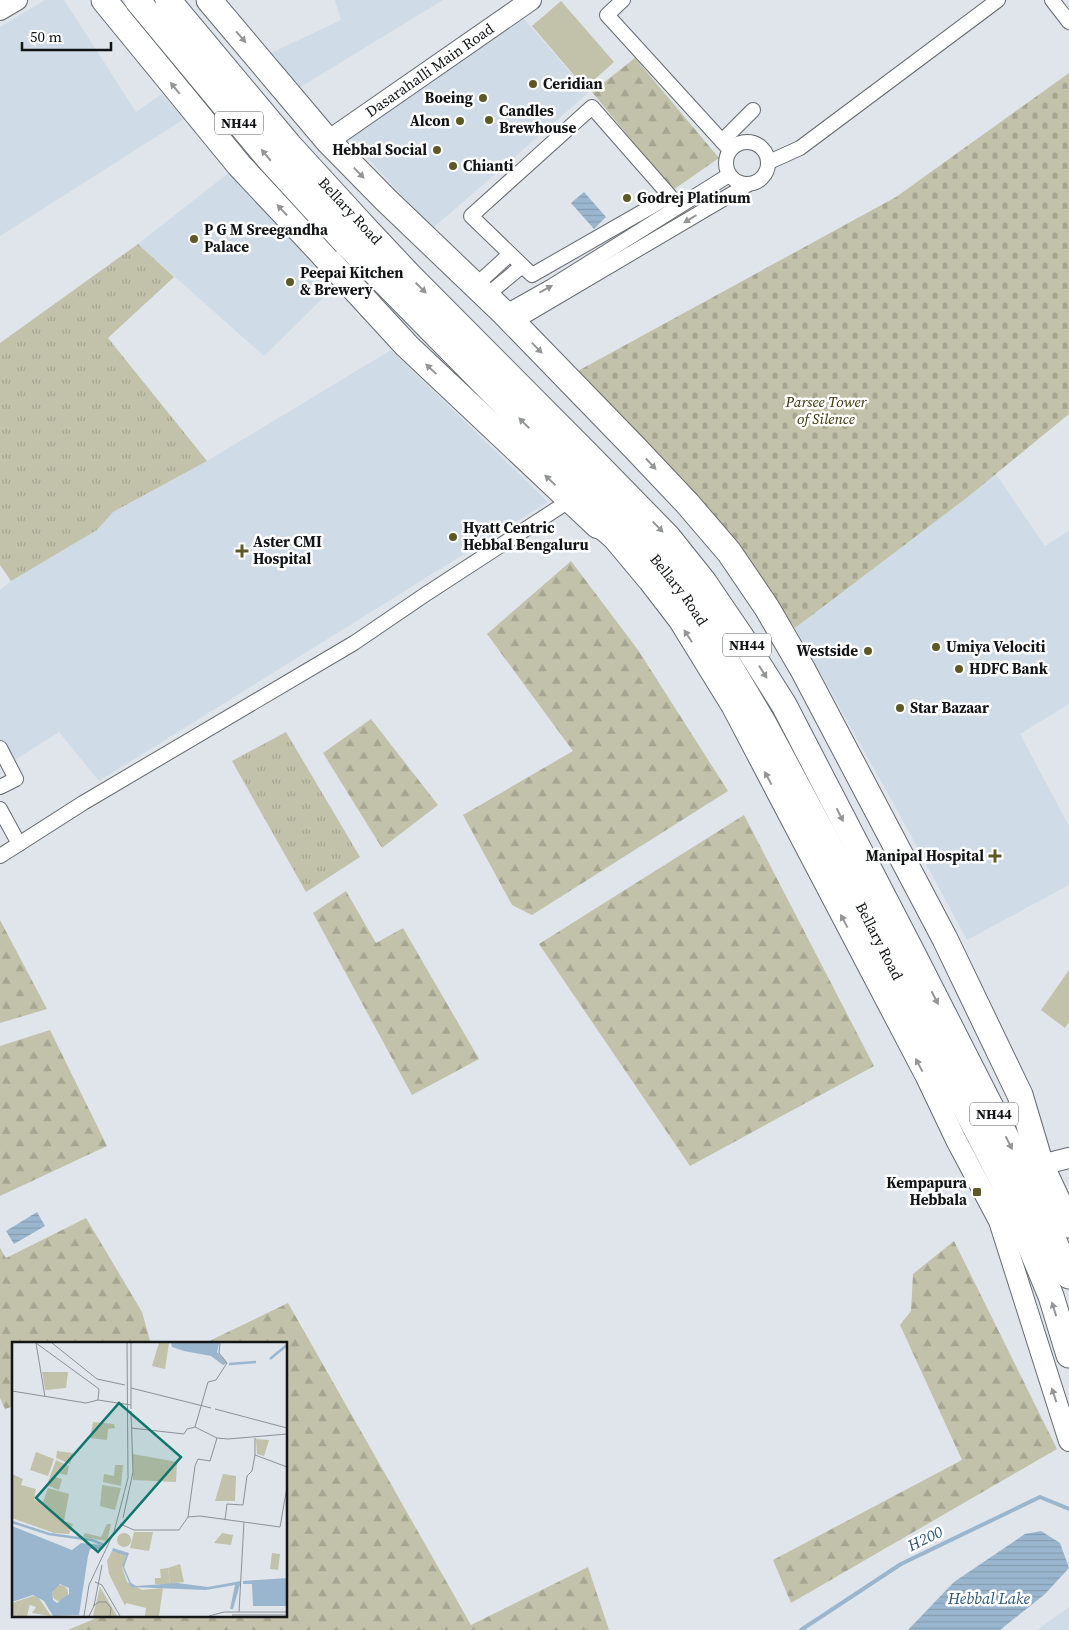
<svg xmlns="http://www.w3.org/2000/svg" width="1069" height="1630" font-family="'Source Serif 4',serif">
	<defs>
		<pattern id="grass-tufts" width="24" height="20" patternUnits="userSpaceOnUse" patternTransform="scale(1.25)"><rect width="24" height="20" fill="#c2c1a9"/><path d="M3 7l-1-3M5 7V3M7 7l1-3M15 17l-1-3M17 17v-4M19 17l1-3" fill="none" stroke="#a6a591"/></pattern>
		<pattern id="forest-firs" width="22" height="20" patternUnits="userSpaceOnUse" patternTransform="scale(1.25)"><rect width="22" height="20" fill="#c2c1a9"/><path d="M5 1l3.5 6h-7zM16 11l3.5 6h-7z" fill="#a6a591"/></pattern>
		<pattern id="cemetery-stones" width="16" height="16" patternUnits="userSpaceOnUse" patternTransform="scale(1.25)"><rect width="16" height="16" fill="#c2c1a9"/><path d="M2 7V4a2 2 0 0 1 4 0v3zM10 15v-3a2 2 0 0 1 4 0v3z" fill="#a6a591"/></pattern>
		<pattern id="water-rules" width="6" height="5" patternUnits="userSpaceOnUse" patternTransform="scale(1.25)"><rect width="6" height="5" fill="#9ab6ce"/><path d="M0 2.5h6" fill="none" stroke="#849cb0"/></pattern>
	</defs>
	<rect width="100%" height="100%" fill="#dfe5eb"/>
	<g fill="#cfdbe7">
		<path d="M45,0H64L136,112L162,94L184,119L0,236V27Z"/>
		<path d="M335,0H443L299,88L269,54L341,20Z"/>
		<path d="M519,13L588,93L432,229L348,136Z"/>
		<path d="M231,171L333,288L264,356L138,244Z"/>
		<path d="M391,350L548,502L99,781L59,732L10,763L0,743V590L11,581L97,530L113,512L207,461Z"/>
		<path d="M996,474L1045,546L1069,531V704L1020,734L1069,826V885L967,940L896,808L795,628Z"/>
		<path d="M1069,1607V1630H1037Z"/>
	</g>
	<g fill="url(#grass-tufts)">
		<path d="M138,244L174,277L108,338L207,461L113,512L97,530L11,581L0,565V343Z"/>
		<path d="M286,732L360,857L306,892L232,761Z"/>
	</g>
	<g fill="url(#forest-firs)">
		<path d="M635,58L719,158L673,190L592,92Z"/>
		<path d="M571,561L638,650L728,791L532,915L512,905L463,815L573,751L487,634Z"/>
		<path d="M371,719L438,805L382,848L323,753Z"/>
		<path d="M744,815L874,1066L690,1166L539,944Z"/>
		<path d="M346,891L376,943L403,928L479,1059L412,1095L313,913Z"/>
		<path d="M0,920L47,1009L0,1023Z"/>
		<path d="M50,1030L107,1146L0,1196V1046Z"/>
		<path d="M86,1218L142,1312L151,1344H14V1406L5,1409L0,1398V1248L6,1258Z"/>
		<path d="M954,1241L1057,1449L791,1603L773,1560L962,1460L900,1325L911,1311L913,1274Z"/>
		<path d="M288,1303L471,1625L588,1567L609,1630H68L101,1616H286V1344H203Z"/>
	</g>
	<path fill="url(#cemetery-stones)" d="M1069,73V414L969,496L795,628L701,501L576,372L896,197Z"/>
	<g fill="#c2c1a9">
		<path d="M561,1L614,62L585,88L532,26Z"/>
		<path d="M1069,970V1022L1065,1028L1041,1010Z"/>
	</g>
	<g fill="url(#water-rules)">
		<path d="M584,192L606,217L594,229L571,203Z"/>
		<path d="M37,1212L45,1226L14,1244L6,1231Z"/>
		<path d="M1041,1531L1060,1543L1069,1568L1045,1594L1000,1630H908L954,1582L1025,1534Z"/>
	</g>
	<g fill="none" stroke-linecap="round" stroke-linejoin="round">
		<path stroke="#9ab6ce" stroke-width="4" d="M801,1630L901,1564L1040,1497L1069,1509"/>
		<g stroke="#656a6f" stroke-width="16">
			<g id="street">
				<path d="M623,0L607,15L730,150"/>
				<path d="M1052,0L1069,22"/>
				<path d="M592,107L670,196L532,275L471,216Z"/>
				<path d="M722,141L753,110"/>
				<circle cx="747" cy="163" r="21"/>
				<path d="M769,162L800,148L998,0"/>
				<path d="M475,286L510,254"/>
				<path d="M486,296L522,266"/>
				<path d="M504,313L552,286L729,175"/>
				<path d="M513,323L747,185"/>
				<path d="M0,748L16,779L0,787"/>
				<path d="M0,809L19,844"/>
				<path d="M0,856L83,803L354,643L426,594L575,497"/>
			</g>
		</g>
		<g stroke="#656a6f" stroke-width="22">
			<g id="secondary">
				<path d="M0,10L17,0"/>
				<path id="s1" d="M328,141L531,0"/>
				<path d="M598,526L613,539L649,582L679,621L732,707L926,1077L956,1140L999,1221L1069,1441"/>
				<path d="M1041,1165L1069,1158"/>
			</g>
		</g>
		<g stroke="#656a6f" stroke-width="27">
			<g id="highway">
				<path d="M104,0L239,165L315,246L407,346L598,526L627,528"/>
				<path d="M209,0L328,141L386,200L504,313L635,448L687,503L729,552L767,608L803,670L945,939L1020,1095L1041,1165L1069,1225"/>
				<path d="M364,227L409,275L587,454L668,537L704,582L740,635L784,705L913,954L1026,1176L1069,1276"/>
				<path id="s2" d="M346,243L649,551L687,598L721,651L763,722L847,879L1003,1181L1051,1296L1069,1355"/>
			</g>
		</g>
		<use href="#street" stroke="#fff" stroke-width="14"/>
		<use href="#secondary" stroke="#fff" stroke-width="20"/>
		<use href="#highway" stroke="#fff" stroke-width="25"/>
		<g stroke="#656a6f" stroke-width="27" stroke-linecap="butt">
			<g id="highway-bridge">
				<path d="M137,0L269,159L346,243"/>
				<path d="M168,0L289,145L364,227"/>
			</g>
		</g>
		<use href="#highway-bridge" stroke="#fff" stroke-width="25"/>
	</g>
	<defs><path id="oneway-solid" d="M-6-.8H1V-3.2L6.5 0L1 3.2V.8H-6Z" transform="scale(1.25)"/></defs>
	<g fill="#949596">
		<use href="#oneway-solid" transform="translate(241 37) rotate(49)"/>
		<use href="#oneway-solid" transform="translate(175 88) rotate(-129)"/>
		<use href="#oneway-solid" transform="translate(266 155) rotate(-130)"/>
		<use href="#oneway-solid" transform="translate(359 173) rotate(46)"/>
		<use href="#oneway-solid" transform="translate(282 210) rotate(-133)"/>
		<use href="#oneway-solid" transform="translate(690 219) rotate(149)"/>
		<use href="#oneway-solid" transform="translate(421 288) rotate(45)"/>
		<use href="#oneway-solid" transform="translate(546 289) rotate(-29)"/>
		<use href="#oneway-solid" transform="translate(537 348) rotate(46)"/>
		<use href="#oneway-solid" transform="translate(431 369) rotate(-137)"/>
		<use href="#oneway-solid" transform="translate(524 423) rotate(-135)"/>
		<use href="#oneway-solid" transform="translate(651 464) rotate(47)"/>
		<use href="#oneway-solid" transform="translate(550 480) rotate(-137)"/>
		<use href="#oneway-solid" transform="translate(658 527) rotate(46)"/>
		<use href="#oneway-solid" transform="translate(688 636) rotate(-123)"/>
		<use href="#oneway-solid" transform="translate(763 672) rotate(58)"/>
		<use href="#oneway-solid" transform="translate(768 778) rotate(-118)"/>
		<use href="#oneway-solid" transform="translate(840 815) rotate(63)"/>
		<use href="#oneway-solid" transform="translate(844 921) rotate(-118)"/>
		<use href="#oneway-solid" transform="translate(935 998) rotate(63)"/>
		<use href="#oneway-solid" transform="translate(919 1065) rotate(-118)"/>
		<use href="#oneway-solid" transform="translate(1009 1143) rotate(63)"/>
		<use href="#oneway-solid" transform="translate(1054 1309) rotate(-107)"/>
		<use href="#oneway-solid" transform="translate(1054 1395) rotate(-108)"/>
	</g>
	<g fill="#5d5824" stroke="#fff" stroke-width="2">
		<circle cx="533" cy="84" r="5"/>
		<circle cx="483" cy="98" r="5"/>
		<circle cx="489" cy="120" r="5"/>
		<circle cx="460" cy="121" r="5"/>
		<circle cx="437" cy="150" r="5"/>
		<circle cx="453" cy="166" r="5"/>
		<circle cx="627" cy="198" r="5"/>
		<circle cx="194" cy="239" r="5"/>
		<circle cx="290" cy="282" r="5"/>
		<circle cx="453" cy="537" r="5"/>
		<path d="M239.5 543.5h5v5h5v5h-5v5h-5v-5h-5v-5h5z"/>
		<circle cx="936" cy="647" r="5"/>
		<circle cx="868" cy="651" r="5"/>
		<circle cx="959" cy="669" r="5"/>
		<circle cx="900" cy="708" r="5"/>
		<path d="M992.5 848.5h5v5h5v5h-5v5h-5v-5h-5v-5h5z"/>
		<rect x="972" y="1187" width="10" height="10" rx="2.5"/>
	</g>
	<g text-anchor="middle" stroke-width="5" stroke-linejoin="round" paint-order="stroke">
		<g fill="#fff" stroke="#595a5c" stroke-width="1">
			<rect x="215" y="111.5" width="48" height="23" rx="4"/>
			<rect x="723" y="633.5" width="48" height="23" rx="4"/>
			<rect x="970" y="1102.5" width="48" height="23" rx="4"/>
		</g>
		<g font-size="14" font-weight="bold" fill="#121416">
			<text x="239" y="128">NH44</text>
			<text x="747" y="650">NH44</text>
			<text x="994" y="1119">NH44</text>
		</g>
		<g font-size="15" fill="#121416" stroke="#fff">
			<text dy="5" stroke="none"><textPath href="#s1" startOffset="124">Dasarahalli Main Road</textPath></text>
			<text transform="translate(350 211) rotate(47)" y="5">Bellary Road</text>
			<text dy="5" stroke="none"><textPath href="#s2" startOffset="481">Bellary Road</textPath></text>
			<text dy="5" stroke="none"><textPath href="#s2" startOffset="886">Bellary Road</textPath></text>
		</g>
		<g font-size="15" font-weight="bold" fill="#121416" stroke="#fff" text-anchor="start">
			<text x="543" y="89">Ceridian</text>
			<text x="473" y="103" text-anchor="end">Boeing</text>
			<text x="499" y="116">Candles<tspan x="499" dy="17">Brewhouse</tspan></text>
			<text x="450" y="126" text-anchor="end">Alcon</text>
			<text x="427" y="155" text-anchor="end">Hebbal Social</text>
			<text x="463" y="171">Chianti</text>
			<text x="637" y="203">Godrej Platinum</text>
			<text x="204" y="235">P G M Sreegandha<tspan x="204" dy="17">Palace</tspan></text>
			<text x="300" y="278">Peepai Kitchen<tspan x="300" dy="17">&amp; Brewery</tspan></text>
			<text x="463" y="533">Hyatt Centric<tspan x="463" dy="17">Hebbal Bengaluru</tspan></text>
			<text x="253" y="547">Aster CMI<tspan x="253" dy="17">Hospital</tspan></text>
			<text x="946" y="652">Umiya Velociti</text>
			<text x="858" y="656" text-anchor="end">Westside</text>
			<text x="969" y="674">HDFC Bank</text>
			<text x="910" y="713">Star Bazaar</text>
			<text x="984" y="861" text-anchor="end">Manipal Hospital</text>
			<text x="967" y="1188" text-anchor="end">Kempapura<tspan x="967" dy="17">Hebbala</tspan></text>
		</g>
		<g font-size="15" font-style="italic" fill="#353104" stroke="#fff">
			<text x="826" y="407">Parsee Tower<tspan x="826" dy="17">of Silence</tspan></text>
		</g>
		<g font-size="16" font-style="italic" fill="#2a5579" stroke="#fff">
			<text transform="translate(925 1538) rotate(-26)" y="6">H200</text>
			<text x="989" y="1604">Hebbal Lake</text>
		</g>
	</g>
	<g transform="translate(12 1342)">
		<rect width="275" height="275" fill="#dfe5eb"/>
		<path d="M147,1H157L153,27L140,24ZM81,80L102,82L103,86L96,87L95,98L78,96ZM211,132L224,134L223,159H203ZM100,209L114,214L110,225L115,240L130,248L151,246L147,274H133L134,266L114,261L113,264L97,232L95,219ZM260,211L268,212L266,228L258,227ZM156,226L158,242H143V236H149L148,227ZM40 251a8 8 0 1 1 16 0a8 8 0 1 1-16 0Z" fill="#c2c1a9"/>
		<path d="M30,30H56L54,46L33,48ZM45,109L61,111L58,122L44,116ZM24,110L42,117L36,134L18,128ZM44,118L57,124L55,133L44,131L43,135L50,137L47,148L35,143ZM103,123H111L109,144L91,140L92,132L102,134ZM0,132L11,137L9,143L24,147L22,158L31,160L36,146L57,152L52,179L61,182L57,192L42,191L0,176ZM90,143L109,146L103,168L88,164ZM95,182H99L95,199L71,195L73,191L89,195ZM122,190H141L137,209L118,206ZM210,191L221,193L219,203L202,201ZM21,254L26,255L39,274L20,271L24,265L9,260L4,274H0V261Z" fill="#c2c1a9"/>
		<path d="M9,260L18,262L15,274H4Z" fill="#c2c1a9"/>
		<path d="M121,112L165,120L164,140L121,138ZM105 198a7 7 0 1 1 14 0a7 7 0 1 1-14 0Z" fill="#c2c1a9"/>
		<path d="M244,97L257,98L252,114L245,112ZM88,245L105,274H81Z" fill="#c2c1a9"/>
		<path d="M168,222L172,240L158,242L156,226Z" fill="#c2c1a9"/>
		<path d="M159,1H207L205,10L215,21L211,23L199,14L172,9L160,5ZM0,184L60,208L69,201L90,203L89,207H78L76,214L67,273L41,274L32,259L21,253L0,260ZM48,242L57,246V252L45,261L41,258L40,250ZM101,206L117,211L112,225L119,241L124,244L165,241L196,245L229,239L221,267H218L223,243L194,248L119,245L110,224L114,214L100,209ZM275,236V264H241L240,242H231V239Z" fill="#9ab6ce" fill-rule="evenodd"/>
		<path fill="none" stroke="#9ab6ce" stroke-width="2.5" d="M258,17L275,3M217,22L244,20M0,180L37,192L80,198L92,203"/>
		<path fill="none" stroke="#8d9196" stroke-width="1" d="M24,1L87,47L86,58M24,1L33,55M40,1L85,37L113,43M119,1V67M119,46L199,66M0,49L74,61L86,58L119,63M203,67L275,86M183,85L196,40L204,38L215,21L207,11L208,1M119,86L172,92L175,87L183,85L205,96L216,97L275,92M243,96V113L275,125M176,175L183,124L186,117L198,119L205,96M111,176L121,130L119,69M213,178L215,162L231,163L235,134L240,129L243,113M108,182L122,188H167L176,175L188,174L268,185L275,145M83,240L90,243L108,274M81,264L87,260H94L99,266L98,274M227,270L232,180M220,273H275M72,274L77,243L102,190L116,136L115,1M77,274L82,264L90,223M197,274L212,270H275"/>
		<path fill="#0f766e" fill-opacity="0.15" stroke="#0f766e" stroke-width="2.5" d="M107,61L169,115L86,210L24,156Z"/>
		<rect width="275" height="275" fill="none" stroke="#121416" stroke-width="2.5"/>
	</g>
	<path d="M22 42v8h89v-8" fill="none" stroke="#121416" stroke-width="2.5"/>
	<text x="30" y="42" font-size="15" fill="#121416" stroke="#ffffff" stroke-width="4" paint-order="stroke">50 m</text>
</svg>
